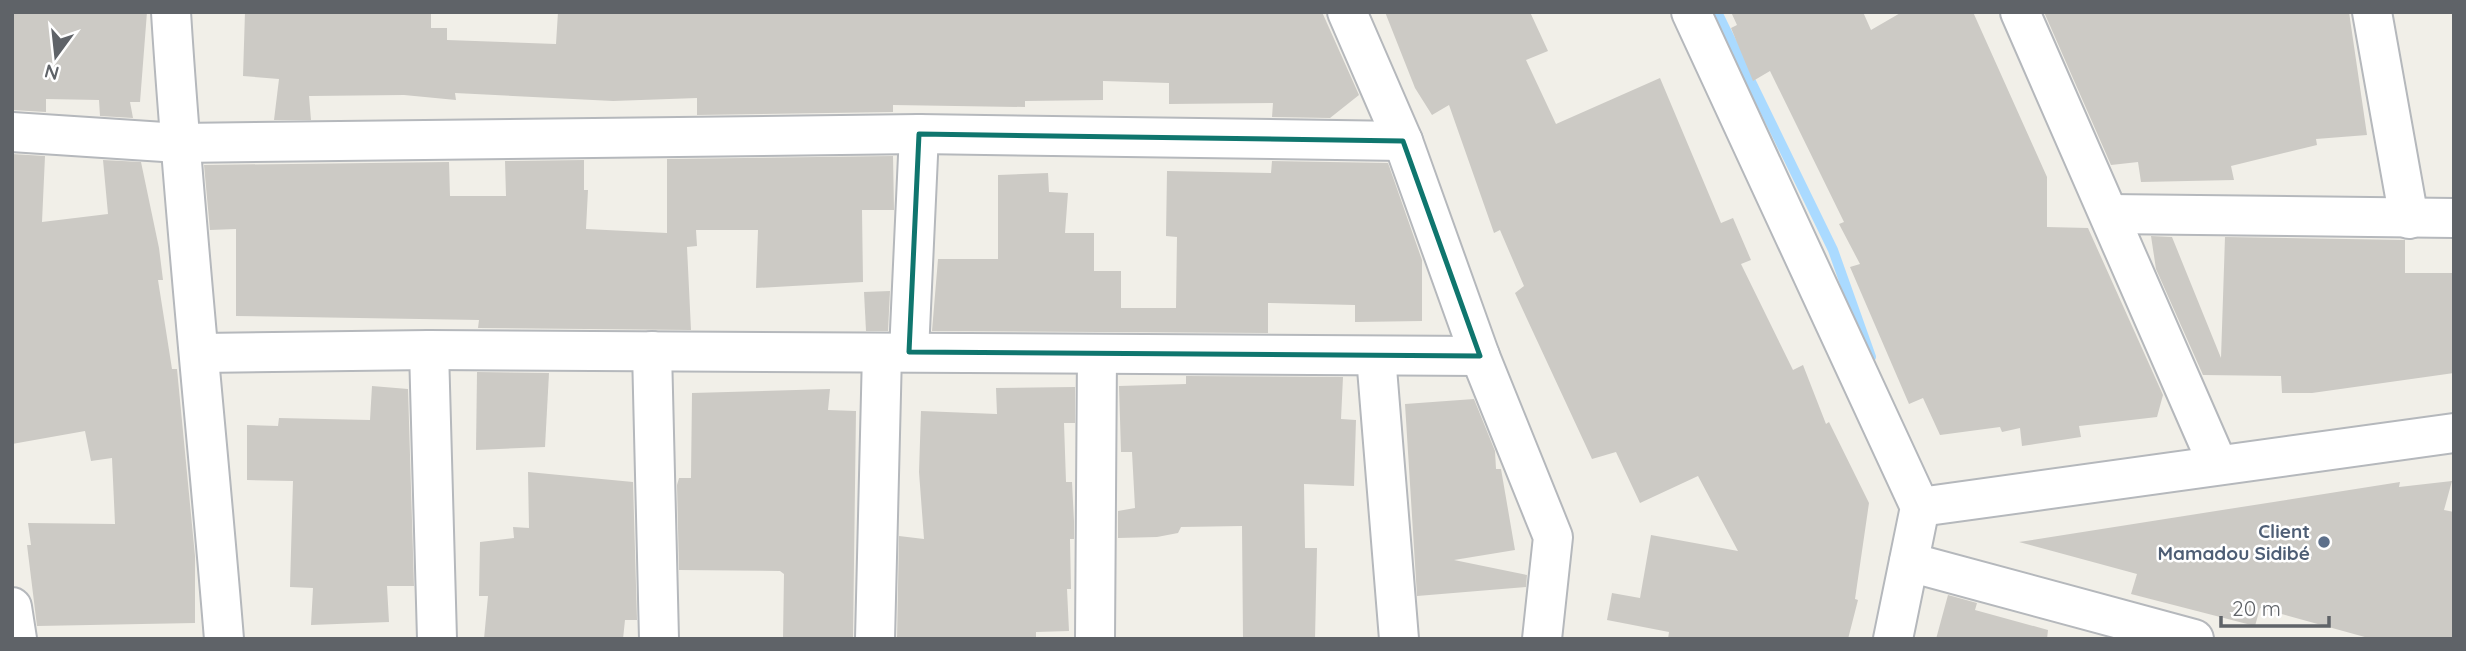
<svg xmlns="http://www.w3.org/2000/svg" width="2466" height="651" font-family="Quicksand,sans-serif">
	<rect width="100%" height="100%" fill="#f1efe8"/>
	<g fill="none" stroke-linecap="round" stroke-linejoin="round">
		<path stroke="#aadaff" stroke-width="10" d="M1717,12L1833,250L1871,357"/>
	</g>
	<g fill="#cccac5">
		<path d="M12,12H147L140,102H130L133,118L100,116L99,100L46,99V112L12,110Z"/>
		<path d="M245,12H431V28H447V40L556,44L558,12H1322L1359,95L1330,118L1272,117L1273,103L1169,104V83L1103,81V100L1025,101V107L893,105V112L697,115V98L613,101L455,93L456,100L404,95L309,96L311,120H274L279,79L243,76Z"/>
		<path d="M1385,12H1530L1548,51L1526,60L1556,124L1660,78L1721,223L1733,218L1751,260L1741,264L1793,370L1803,365L1826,424L1829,422L1869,503L1855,599L1858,600L1848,639H1668L1669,632L1607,620L1612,593L1640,598L1651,535L1738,551L1698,476L1640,503L1616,452L1592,459L1515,293L1524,286L1500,230L1494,233L1449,105L1432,115L1415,88Z"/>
		<path d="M1731,12H1863L1871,30L1902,12H1973L2047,177V227L2088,228L2163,395L2157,417L2079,426L2081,437L2022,446L2020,428L2002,432L2000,427L1940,435L1923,398L1909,404L1850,267L1860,264L1839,224L1844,222L1770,71L1753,81L1731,28L1737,25Z"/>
		<path d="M2044,12H2349L2367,135L2316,139L2317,145L2231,166L2234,180L2141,182L2138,162L2111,165Z"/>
		<path d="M12,154L45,156L42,222L108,214L103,160L141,162L159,248L163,280H158L172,369H177L195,556V623L37,626L27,545H31L28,523L115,524L112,458L91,461L85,431L12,444Z"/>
		<path d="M893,156L894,210H862L863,282L756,288L758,230H696L697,246L687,247L691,330L478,328L479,320L236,316V229L210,230L204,165L449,162L450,196H506L505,161L584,160V190H588L586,229L667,233V159Z"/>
		<path d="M1272,161L1388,163L1422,260V321L1355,322V305L1268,303V333L932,331L938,259H998V175L1048,173L1049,192L1068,193L1065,233H1094V271H1121V308H1176L1177,237L1166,236L1167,171L1271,173Z"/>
		<path d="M2151,236L2172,237L2221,358L2225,237L2405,240V273H2454V373L2312,393H2282L2281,376L2203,375L2156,269Z"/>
		<path d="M890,291L888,331H866L864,292Z"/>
		<path d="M477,372L549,373L545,447L476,450Z"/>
		<path d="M1186,376L1343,377L1341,419L1356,420L1354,486L1304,484L1305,548H1317L1315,639H1243L1242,526L1181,527L1178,533L1157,537L1118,538V511L1135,508L1132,452H1121L1119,386L1186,384Z"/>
		<path d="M372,386L408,389L414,586H387L389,622L311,625L313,588L290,587L293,481L247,480V425L278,426L279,418L370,420Z"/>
		<path d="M1075,387V423H1064L1066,482H1072L1074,521V539H1070L1071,589H1067L1069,631L1036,632V639H897L899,536L924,539L919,472L921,411L997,414L996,388Z"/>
		<path d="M830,389L828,410L856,411L853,639H783L784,574L780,571L679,570L677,485L679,478H691L692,393Z"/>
		<path d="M1474,399L1495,451L1496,469H1501L1515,550L1454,560L1527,575L1526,587L1417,596L1405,404Z"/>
		<path d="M528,472L633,482L637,620H625L623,639H484L488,596H479L480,542L514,538L513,527L529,528Z"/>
		<path d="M2452,481L2444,510L2454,512V639H2372L2260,608L2255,626L2131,594L2137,574L2019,542L2400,482L2399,487Z"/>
		<path d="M1948,595L1977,603L1975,610L2048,630L2047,639H1936Z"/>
	</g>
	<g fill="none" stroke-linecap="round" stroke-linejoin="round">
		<g stroke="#b5b8bc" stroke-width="42">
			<g id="minor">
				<path d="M171,12C184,221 207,430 224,639"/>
				<path d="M1347,12L1403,141L1480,356L1553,537L1542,639"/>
				<path d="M1691,12L1920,507L1893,639"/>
				<path d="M2020,12L2218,465"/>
				<path d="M2372,12L2409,219"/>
				<path d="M12,132L179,143L919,134L1403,141"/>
				<path d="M2109,214L2454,218"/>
				<path d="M429,350L437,639"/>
				<path d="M652,351L659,639"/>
				<path d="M909,352L919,134"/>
				<path d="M201,353L429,350L1480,356"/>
				<path d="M1376,356L1399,639"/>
				<path d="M1920,507L2454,433"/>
				<path d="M1909,562L2194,639"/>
				<path d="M12,607L17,639"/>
				<path d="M875,639L882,353"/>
				<path d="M1095,639L1097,354"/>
			</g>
		</g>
		<use href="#minor" stroke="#fff" stroke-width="38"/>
	</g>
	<path fill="none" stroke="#0f766e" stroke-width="5" stroke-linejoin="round" d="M919,134L1403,141L1480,356L909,352Z"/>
	<circle fill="#5c6f8a" stroke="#fff" stroke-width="2.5" cx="2324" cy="542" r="7"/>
	<g text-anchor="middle" stroke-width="5" stroke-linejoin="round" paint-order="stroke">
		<g font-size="19" font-weight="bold" fill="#4e5e75" stroke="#fff" text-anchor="end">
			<text x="2310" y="538">Client<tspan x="2310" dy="22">Mamadou Sidibé</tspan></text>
		</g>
	</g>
	<rect width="2466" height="651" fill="none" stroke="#5f6368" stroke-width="28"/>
	<g transform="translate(56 56) rotate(195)" stroke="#ffffff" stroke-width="5" paint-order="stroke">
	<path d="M0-5L12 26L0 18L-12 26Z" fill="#5f6368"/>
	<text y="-10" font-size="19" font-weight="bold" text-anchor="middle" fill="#5f6368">N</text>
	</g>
	<path d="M2221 616v10h108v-10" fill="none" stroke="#5f6368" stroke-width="3.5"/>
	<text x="2232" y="616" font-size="21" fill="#5f6368" stroke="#ffffff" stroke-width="5" paint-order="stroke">20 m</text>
</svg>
